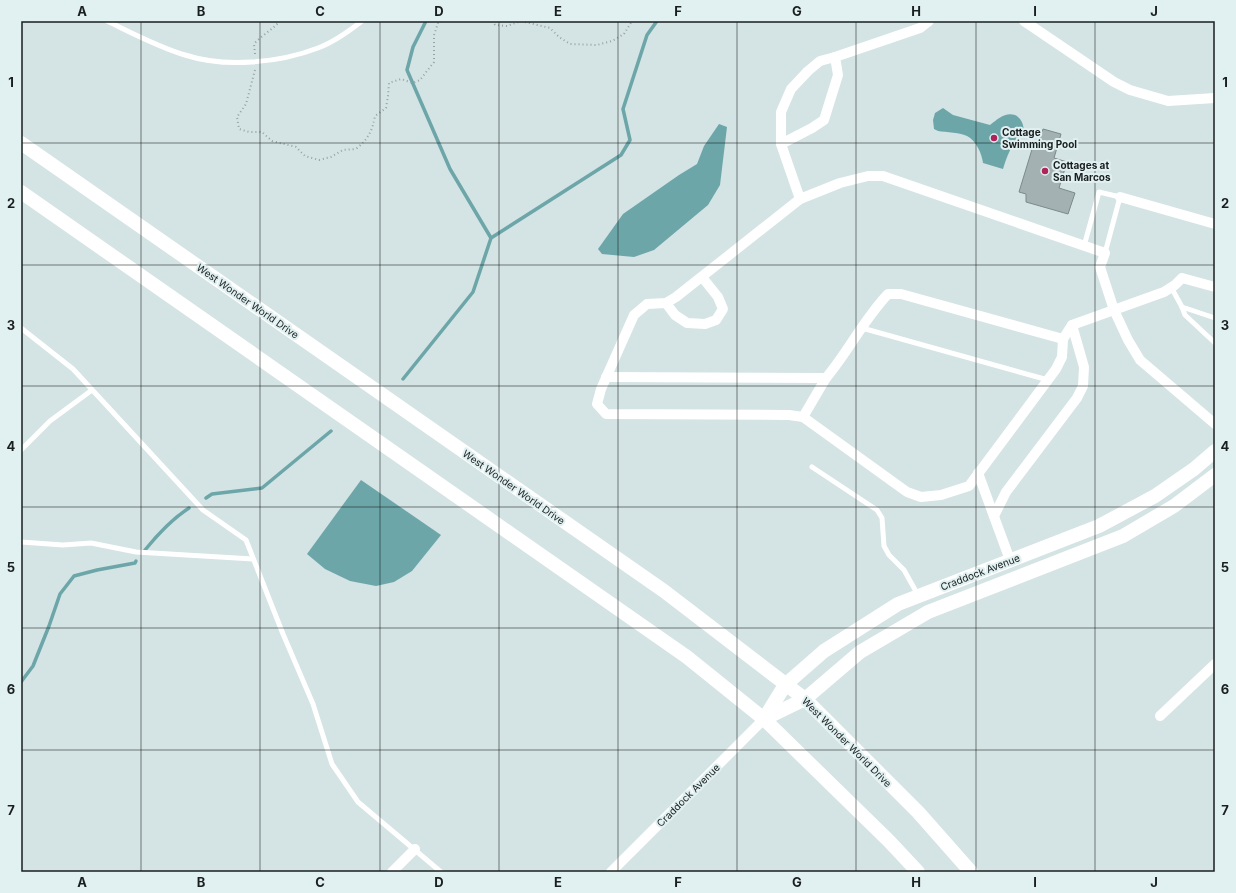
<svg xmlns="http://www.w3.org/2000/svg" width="1236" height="893" font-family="Inter,sans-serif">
	<rect width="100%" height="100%" fill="#d4e3e3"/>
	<g fill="#6ca6a9">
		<path d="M943,108L953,115L990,125C998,119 1005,112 1015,115C1020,117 1025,125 1023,131C1022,136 1017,138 1014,143C1009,151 1006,159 1003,169L983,163C982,154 976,140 967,136C961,133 946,132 938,131L934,129L933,120L935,113Z"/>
		<path d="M719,124L727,127L720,185L708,205L654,250L634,257L602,254L598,249L623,214L679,175L697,164L704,146Z"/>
		<path d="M361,480L441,535L412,571L394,582L376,586L350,581L325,569L307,554Z"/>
	</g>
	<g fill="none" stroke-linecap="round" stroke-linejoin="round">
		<g stroke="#6ca6a9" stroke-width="3.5">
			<path d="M426,21L413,47L407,70L450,169L491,238"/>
			<path d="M403,379L473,292L491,238L621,155L630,140L623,109L647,35L657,21"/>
			<path d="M206,498L212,494L262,488L331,431"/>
			<path d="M145,550C158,534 172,519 189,508"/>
			<path d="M21,682L33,666L49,626L60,594L74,576L97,570L135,563L136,561"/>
		</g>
	</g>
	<path fill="#a3b1b2" stroke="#7c8a8b" d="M1043,129L1061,134L1054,158L1067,162L1059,188L1075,193L1068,214L1026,202V194L1019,192L1033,146L1038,145Z"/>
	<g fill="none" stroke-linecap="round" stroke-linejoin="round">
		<g stroke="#97a3a3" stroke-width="2" stroke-dasharray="1 3" stroke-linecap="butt">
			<path d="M492,21L495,25L507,26L521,21L550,28L559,37L570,44L597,45L612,41L624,34L632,21"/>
			<path d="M255,54L254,44C262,35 272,30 280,21"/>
			<path d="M255,70L246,104L237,117L239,129L249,132H262L272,141L296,147L305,156L319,160L331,157L343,150L356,149C368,139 372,132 375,116L386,108L388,96L389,83L401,79L413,83L420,80L434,62V35L438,23L442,21"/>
		</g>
		<g stroke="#fff" stroke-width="5">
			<path d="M107,21C132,33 158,47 185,55C225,68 279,63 318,48C334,42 348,32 362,21"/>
			<path d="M1084,246L1099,192L1120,197L1105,253"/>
			<path d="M1171,287L1182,307L1185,315L1215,343"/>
			<path d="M1182,307L1215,318"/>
			<path d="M21,328L73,369L203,510L246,540L283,634L313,704L332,764L358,802L441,872"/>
			<path d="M862,328L1048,380"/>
			<path d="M21,450L50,421L92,390"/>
			<path d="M812,467L877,510L882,518L884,546L889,555L904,570L918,595"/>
			<path d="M21,542L63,545L91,543L136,552L253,559"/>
		</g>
		<g stroke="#fff" stroke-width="10">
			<path d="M1024,21L1114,82L1130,90L1168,101L1215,98"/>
			<path d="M781,144L812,128L824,120L838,75L835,57"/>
			<path d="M1120,197L1215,224"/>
			<path d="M800,199L781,144V112L791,89L808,71L820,61L835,57L920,28L929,21"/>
			<path d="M1215,287L1182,278L1175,285L1164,292L1072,325L1063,339L1062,357L1056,369L969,486L941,495L921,497L907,492L803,417L789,415L606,414L597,404L601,389L634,315L647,304L666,303L676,297L800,199L840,183L868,176H883L1105,253L1100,267L1114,310L1128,340L1140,360L1215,424"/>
			<path d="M666,303L675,315L687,323L705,324L716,320L723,309L718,297L702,277"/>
			<path d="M606,377L826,378C848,352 864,319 888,294H901L1063,339"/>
			<path d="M803,417L826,378"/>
			<path d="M978,473L1010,560"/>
			<path d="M994,516L1006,492L1077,398L1083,386L1084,367L1072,325"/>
			<path d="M1160,716L1215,664"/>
			<path d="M392,872L415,849"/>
			<path d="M611,872L764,719"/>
		</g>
		<g stroke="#fff" stroke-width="14">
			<path d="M21,143L664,591L805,699L918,812L971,872"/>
			<path d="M21,192L687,657L764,719L889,841L918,872"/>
			<path d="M764,719L785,685L824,651L898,604L1099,526L1155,496L1194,469L1215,451"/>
			<path d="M764,719L805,699L860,652L928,612L1123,536L1174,506L1215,475"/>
		</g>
	</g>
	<path fill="none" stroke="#191e1f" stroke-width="1" stroke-opacity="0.55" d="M141,21V872M260,21V872M380,21V872M499,21V872M618,21V872M737,21V872M856,21V872M976,21V872M1095,21V872M21,143H1215M21,265H1215M21,386H1215M21,507H1215M21,628H1215M21,750H1215"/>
	<g fill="#b0225a" stroke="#e1f0f1" stroke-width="1.5">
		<circle cx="994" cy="138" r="4"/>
		<circle cx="1045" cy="171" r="4"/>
	</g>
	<g text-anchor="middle" stroke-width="4" stroke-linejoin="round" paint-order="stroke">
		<g font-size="10" font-weight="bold" fill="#191e1f" stroke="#e1f0f1" text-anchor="start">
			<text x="1002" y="136">Cottage<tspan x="1002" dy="12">Swimming Pool</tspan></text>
			<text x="1053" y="169">Cottages at<tspan x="1053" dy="12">San Marcos</tspan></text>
		</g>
		<g font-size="10" fill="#191e1f" stroke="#e1f0f1">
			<text transform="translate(248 301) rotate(35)" y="4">West Wonder World Drive</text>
			<text transform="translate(514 487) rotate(35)" y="4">West Wonder World Drive</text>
			<text transform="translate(980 572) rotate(-21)" y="4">Craddock Avenue</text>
			<text transform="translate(847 742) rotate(45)" y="4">West Wonder World Drive</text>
			<text transform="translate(688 795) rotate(-45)" y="4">Craddock Avenue</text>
		</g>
	</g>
	<rect width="1236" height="893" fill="none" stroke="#e1f0f1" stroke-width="44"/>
	<rect x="22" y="22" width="1192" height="849" fill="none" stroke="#191e1f" stroke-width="1.5"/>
	<g font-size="13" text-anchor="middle" font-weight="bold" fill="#191e1f">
		<text x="82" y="16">A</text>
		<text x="201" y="16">B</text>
		<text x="320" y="16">C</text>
		<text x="439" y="16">D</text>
		<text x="558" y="16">E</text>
		<text x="678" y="16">F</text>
		<text x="797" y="16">G</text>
		<text x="916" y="16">H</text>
		<text x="1035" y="16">I</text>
		<text x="1154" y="16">J</text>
		<text x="11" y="87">1</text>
		<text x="1225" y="87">1</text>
		<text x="11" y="208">2</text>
		<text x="1225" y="208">2</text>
		<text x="11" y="330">3</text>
		<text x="1225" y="330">3</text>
		<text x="11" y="451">4</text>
		<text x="1225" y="451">4</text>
		<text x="11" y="572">5</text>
		<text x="1225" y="572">5</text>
		<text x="11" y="694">6</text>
		<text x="1225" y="694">6</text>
		<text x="11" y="815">7</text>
		<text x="1225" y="815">7</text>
		<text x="82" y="887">A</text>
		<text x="201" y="887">B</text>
		<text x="320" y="887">C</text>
		<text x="439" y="887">D</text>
		<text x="558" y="887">E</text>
		<text x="678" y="887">F</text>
		<text x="797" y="887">G</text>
		<text x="916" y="887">H</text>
		<text x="1035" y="887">I</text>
		<text x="1154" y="887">J</text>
	</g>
</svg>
